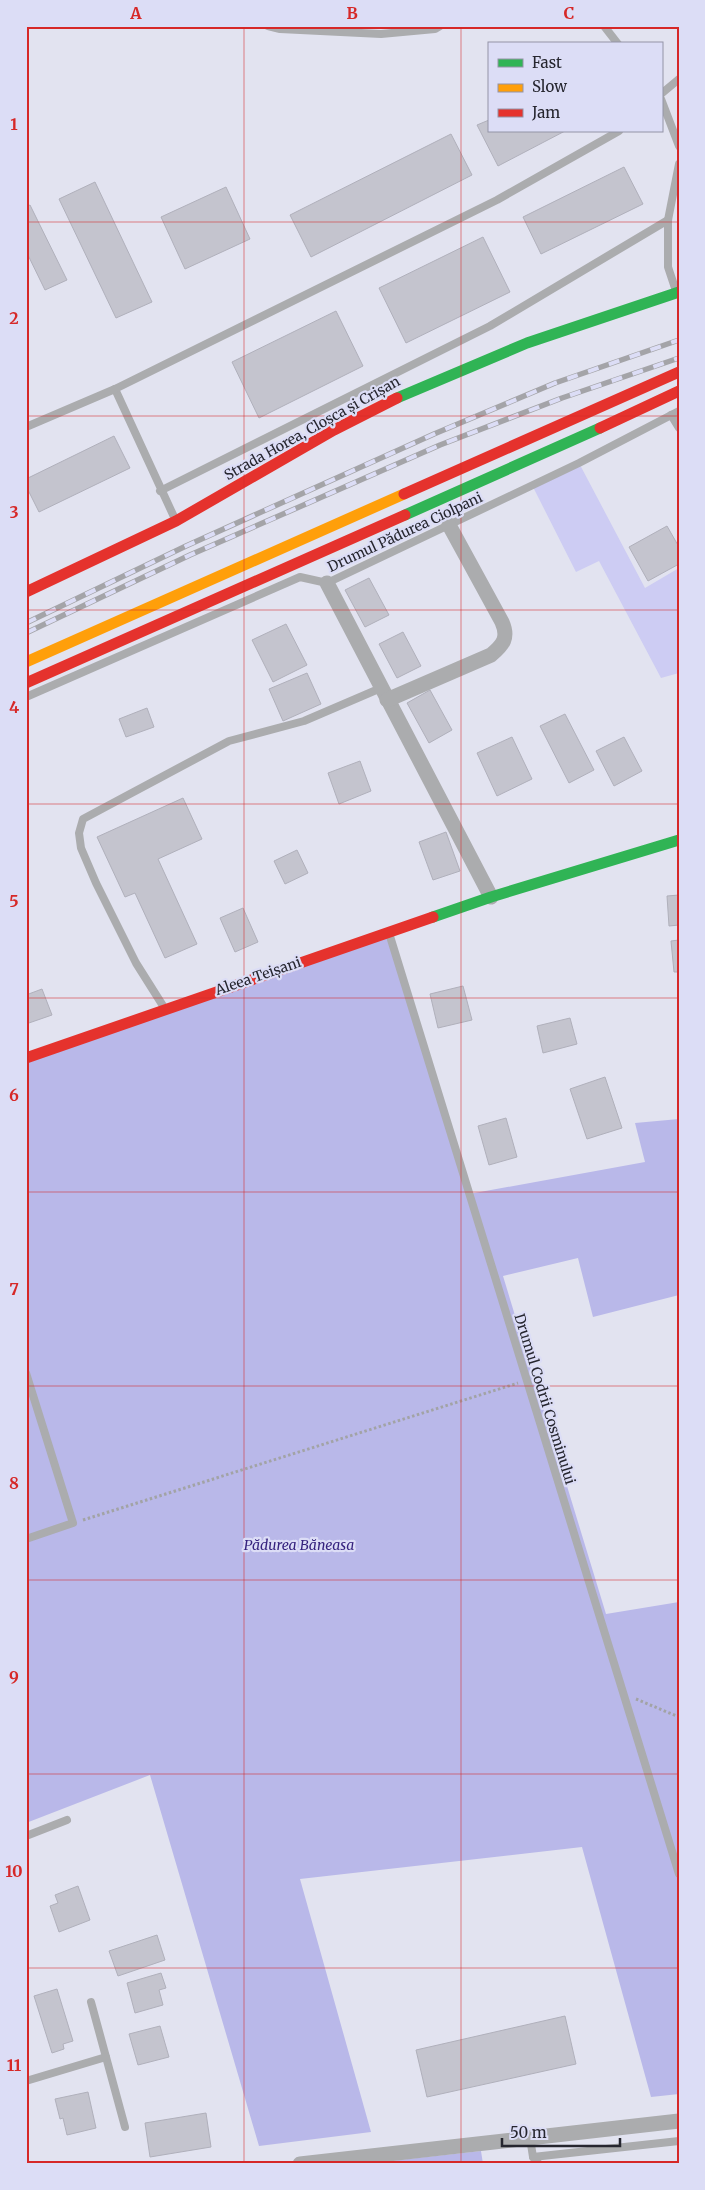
<svg xmlns="http://www.w3.org/2000/svg" width="705" height="2190" font-family="Merriweather,serif">
	<rect width="100%" height="100%" fill="#e2e3f0"/>
	<path fill="#cdccf3" d="M579,463L645,588L679,568V673L661,678L599,561L576,572L532,485Z"/>
	<g fill="#b9b8e9">
		<path d="M388,932L469,1194L645,1162L635,1123L679,1119V1295L593,1317L578,1258L503,1276L606,1614L679,1602V2094L651,2097L582,1847L300,1879L371,2132L259,2146L150,1775L26,1823V1058Z"/>
		<path d="M481,2151L483,2164H362Z"/>
	</g>
	<g fill="#c4c4ce" stroke="#b0b0bb">
		<path d="M489,120V131H565L498,166L477,125Z"/>
		<path d="M451,134L472,175L311,257L290,215Z"/>
		<path d="M624,167L643,204L541,254L523,217Z"/>
		<path d="M95,182L152,302L116,318L59,199Z"/>
		<path d="M226,187L250,239L185,269L161,217Z"/>
		<path d="M30,205L67,280L45,290L26,251V207Z"/>
		<path d="M483,237L510,292L406,343L379,288Z"/>
		<path d="M336,311L363,366L259,418L232,362Z"/>
		<path d="M114,436L130,468L39,512L26,486V479Z"/>
		<path d="M667,526L679,547V564L648,581L629,547Z"/>
		<path d="M369,578L389,615L365,627L345,590Z"/>
		<path d="M286,624L307,665L273,682L252,640Z"/>
		<path d="M403,632L421,666L397,678L379,644Z"/>
		<path d="M307,673L321,704L283,721L269,689Z"/>
		<path d="M430,690L452,730L429,743L407,703Z"/>
		<path d="M147,708L154,727L126,737L119,719Z"/>
		<path d="M565,714L594,770L569,783L540,726Z"/>
		<path d="M512,737L532,779L497,796L477,753Z"/>
		<path d="M624,737L642,771L614,786L596,751Z"/>
		<path d="M360,761L371,791L339,804L328,773Z"/>
		<path d="M183,798L202,839L158,859L197,944L165,958L135,893L125,897L97,837Z"/>
		<path d="M446,832L460,871L433,880L419,842Z"/>
		<path d="M297,850L308,873L285,884L274,861Z"/>
		<path d="M679,895V925L669,926L667,896Z"/>
		<path d="M243,908L258,942L235,952L220,918Z"/>
		<path d="M679,940V972H674L671,941Z"/>
		<path d="M463,986L472,1020L438,1028L430,994Z"/>
		<path d="M42,989L52,1015L26,1024V995Z"/>
		<path d="M570,1018L577,1044L543,1053L537,1026Z"/>
		<path d="M605,1077L622,1128L587,1139L570,1089Z"/>
		<path d="M506,1118L517,1157L489,1165L478,1126Z"/>
		<path d="M78,1886L90,1920L59,1932L50,1906L58,1903L55,1895Z"/>
		<path d="M157,1935L165,1960L118,1976L109,1951Z"/>
		<path d="M161,1973L166,1988L159,1990L163,2005L135,2013L127,1983Z"/>
		<path d="M57,1989L73,2041L63,2044L64,2049L52,2053L34,1996Z"/>
		<path d="M565,2016L576,2064L427,2097L416,2050Z"/>
		<path d="M160,2026L169,2057L138,2065L129,2034Z"/>
		<path d="M88,2092L96,2128L67,2135L63,2118L60,2119L55,2099Z"/>
		<path d="M206,2113L211,2147L150,2157L145,2123Z"/>
	</g>
	<g fill="none" stroke-linecap="round" stroke-linejoin="round">
		<g stroke="#a2a3a5" stroke-width="3" stroke-dasharray="2.5 2.5" stroke-linecap="butt">
			<path d="M83,1520L518,1383"/>
			<path d="M636,1699L679,1717"/>
		</g>
		<g stroke="#abacae" stroke-width="8">
			<path d="M268,26L280,29L381,34L435,29L440,26"/>
			<path d="M604,26L618,44"/>
			<path d="M661,94L679,79"/>
			<path d="M661,99L679,146"/>
			<path d="M676,291L668,267V220L679,164"/>
			<path d="M115,389L175,519"/>
			<path d="M671,415L679,428"/>
			<path d="M26,427L115,389L497,200L619,131"/>
			<path d="M160,491L490,326L668,220"/>
			<path d="M26,697L300,577L327,583L579,463L679,411"/>
			<path d="M389,933L679,1874"/>
			<path d="M165,1009L136,963L96,883L81,848L79,833L83,819L229,741L304,721L381,688"/>
			<path d="M26,1373L73,1523L26,1539"/>
			<path d="M26,1836L67,1820"/>
			<path d="M91,2002L106,2057"/>
			<path d="M26,2081L106,2057L125,2127"/>
			<path d="M530,2138L533,2157L539,2164"/>
			<path d="M533,2157L679,2141"/>
		</g>
		<g stroke="#abacae" stroke-width="15">
			<path d="M327,583L491,897"/>
			<path d="M387,700L491,655C503,645 509,638 502,622L449,525"/>
			<path d="M300,2164L679,2121"/>
		</g>
		<g stroke="#30b455" stroke-width="11">
			<path d="M397,398L527,343L679,292"/>
			<path d="M405,515L600,428"/>
			<path d="M433,917L491,897L679,840"/>
		</g>
		<path stroke="#ff9f0a" stroke-width="11" d="M26,662L404,494"/>
		<g stroke="#e5322d" stroke-width="11">
			<path d="M600,428L679,391"/>
			<path d="M404,494L679,372"/>
			<path d="M26,592L176,521L334,430L397,398"/>
			<path d="M26,683L405,515"/>
			<path d="M26,1058L433,917"/>
		</g>
		<g stroke="#a4a4a8" stroke-width="5.5">
			<g id="rail">
				<path d="M26,623L186,546L434,434L555,383L679,340"/>
				<path d="M26,633L190,555L440,445L562,398L679,358"/>
			</g>
		</g>
		<use href="#rail" stroke="#dcddf6" stroke-width="4" stroke-dasharray="11" stroke-linecap="butt"/>
	</g>
	<path fill="none" stroke="#d62828" stroke-width="1" stroke-opacity="0.55" d="M244,26V2164M461,26V2164M26,222H679M26,416H679M26,610H679M26,804H679M26,998H679M26,1192H679M26,1386H679M26,1580H679M26,1774H679M26,1968H679"/>
	<g text-anchor="middle" stroke-width="4.5" stroke-linejoin="round" paint-order="stroke">
		<g font-size="14" fill="#26262f" stroke="#dcddf6">
			<text transform="translate(312 428) rotate(-29)" y="5">Strada Horea, Cloșca și Crișan</text>
			<text transform="translate(405 532) rotate(-25)" y="5">Drumul Pădurea Ciolpani</text>
			<text transform="translate(258 976) rotate(-19)" y="5">Aleea Teișani</text>
			<text transform="translate(545 1399) rotate(73)" y="5">Drumul Codrii Cosminului</text>
		</g>
		<g font-size="14" font-style="italic" fill="#35227e" stroke="#dcddf6">
			<text x="299" y="1550">Pădurea Băneasa</text>
		</g>
	</g>
	<rect width="705" height="2190" fill="none" stroke="#dcddf6" stroke-width="55"/>
	<rect x="488" y="42" width="175" height="90" fill="#dcddf6" stroke="#9394a6"/>
	<rect x="498" y="59" width="25" height="8" fill="#30b455" stroke="#9394a6"/>
	<text x="532" y="68" font-size="15" fill="#26262f">Fast</text>
	<rect x="498" y="84" width="25" height="8" fill="#ff9f0a" stroke="#9394a6"/>
	<text x="532" y="92" font-size="15" fill="#26262f">Slow</text>
	<rect x="498" y="109" width="25" height="8" fill="#e5322d" stroke="#9394a6"/>
	<text x="532" y="118" font-size="15" fill="#26262f">Jam</text>
	<path d="M502 2138v8h118v-8" fill="none" stroke="#26262f" stroke-width="2.5"/>
	<text x="510" y="2138" font-size="15" fill="#26262f" stroke="#dcddf6" stroke-width="4" paint-order="stroke">50 m</text>
	<rect x="28" y="28" width="650" height="2134" fill="none" stroke="#d62828" stroke-width="2"/>
	<g font-size="16" text-anchor="middle" font-weight="bold" fill="#d62828">
		<text x="136" y="19">A</text>
		<text x="352" y="19">B</text>
		<text x="569" y="19">C</text>
		<text x="14" y="130">1</text>
		<text x="14" y="324">2</text>
		<text x="14" y="518">3</text>
		<text x="14" y="713">4</text>
		<text x="14" y="907">5</text>
		<text x="14" y="1101">6</text>
		<text x="14" y="1295">7</text>
		<text x="14" y="1489">8</text>
		<text x="14" y="1683">9</text>
		<text x="14" y="1877">10</text>
		<text x="14" y="2071">11</text>
	</g>
</svg>
